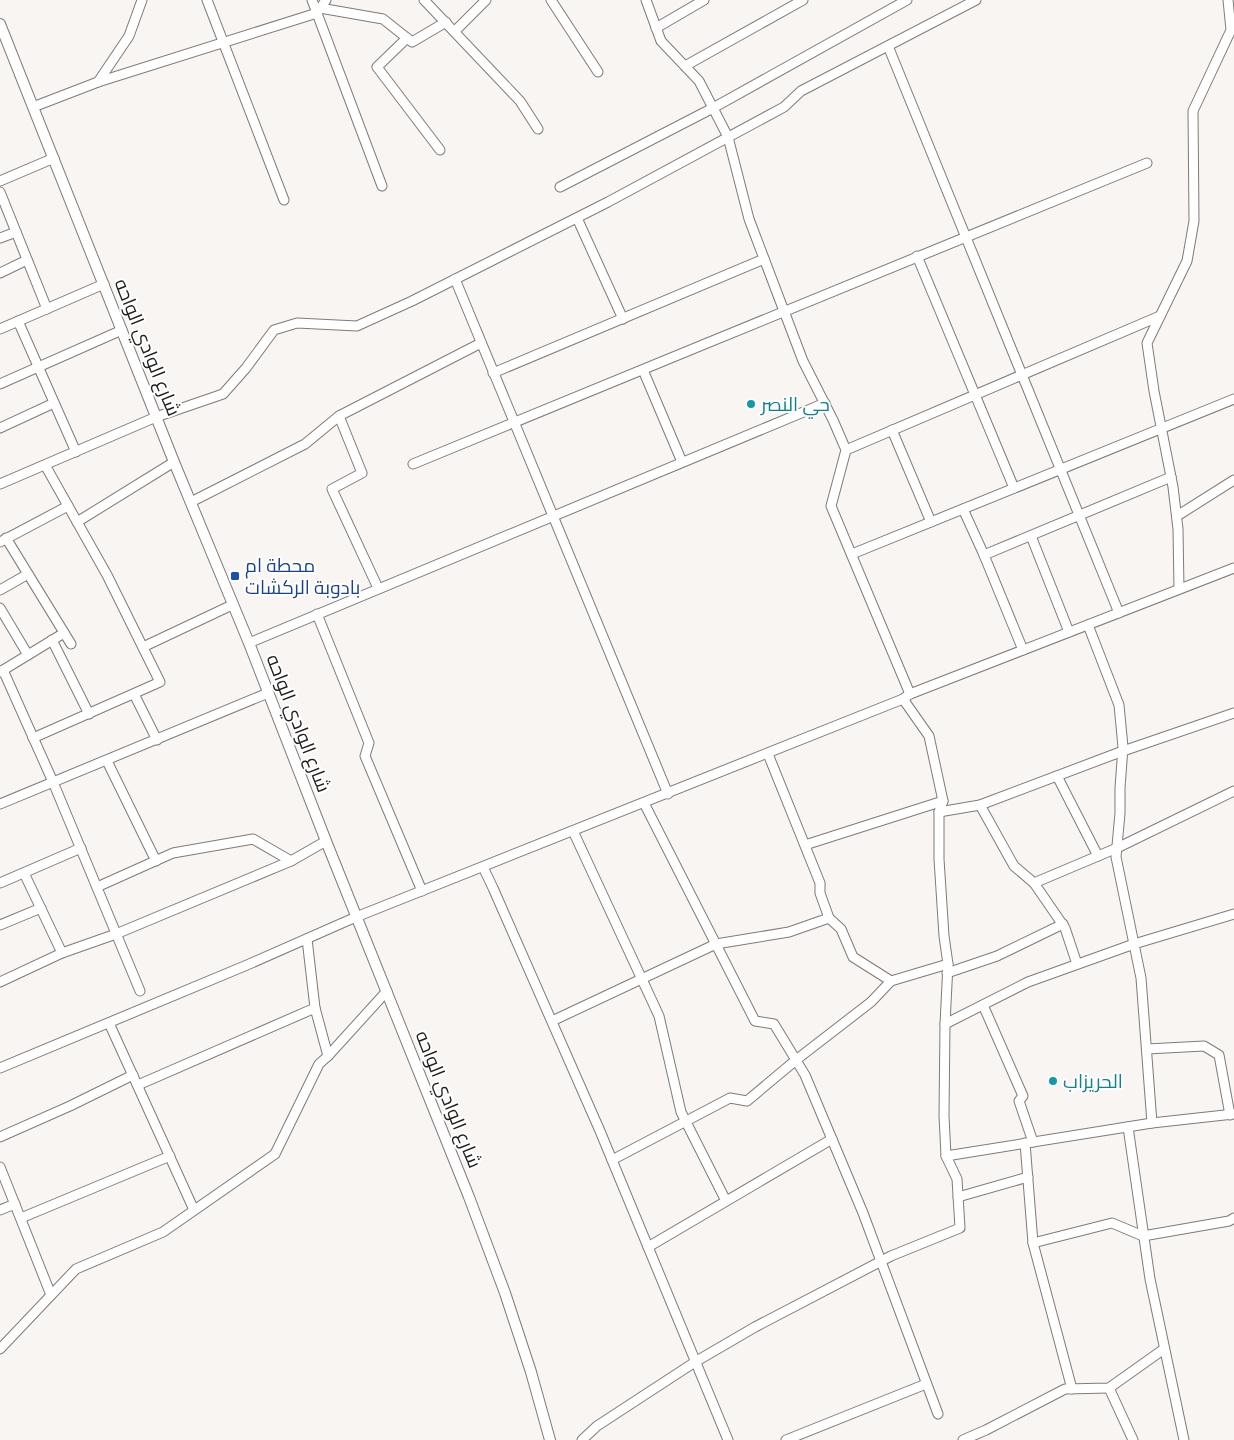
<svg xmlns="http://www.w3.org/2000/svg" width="1234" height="1440" font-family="'Exo 2',Cairo,sans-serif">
	<rect width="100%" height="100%" fill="#f9f5f3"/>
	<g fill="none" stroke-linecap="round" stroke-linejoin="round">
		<g stroke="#7e7b79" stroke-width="11">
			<g id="minor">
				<path d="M207,0L284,200"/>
				<path d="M312,0L382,186"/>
				<path d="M424,0L520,101L538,129"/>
				<path d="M551,0L598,72"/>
				<path d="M646,0L661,41L699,81L728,137L749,219L803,361L833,420L846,450L831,506L910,694"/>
				<path d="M320,8L383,19L412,42L446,22"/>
				<path d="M656,28L704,0"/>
				<path d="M455,31L486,0"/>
				<path d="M407,38L377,67L440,150"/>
				<path d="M888,46L1119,613"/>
				<path d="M685,66L803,0"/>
				<path d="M98,82L317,13L326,0"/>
				<path d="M33,107L98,82L129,36L142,0"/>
				<path d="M0,181L54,158"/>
				<path d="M560,187L713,108L907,0"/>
				<path d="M0,192L47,309"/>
				<path d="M577,218L623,319"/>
				<path d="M0,238L16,232"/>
				<path d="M917,256L1014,488"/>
				<path d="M0,273L27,260"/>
				<path d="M455,279L668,794"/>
				<path d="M18,321L76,452"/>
				<path d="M0,329L104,284"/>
				<path d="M643,370L682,462"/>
				<path d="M493,373L764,259"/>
				<path d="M0,384L122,330"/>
				<path d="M339,416L362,473L332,489L378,588"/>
				<path d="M0,428L54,403"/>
				<path d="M892,430L931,522"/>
				<path d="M846,450L1160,316"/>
				<path d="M413,464C658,364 901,262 1147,163"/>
				<path d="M0,484L156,417L223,394L246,368L274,330L297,323L357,326L412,301L608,202L784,107L801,91L976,0"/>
				<path d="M191,502L305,444L339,416L481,343"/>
				<path d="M963,509L984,555L1023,650"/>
				<path d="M1177,516L1234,480"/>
				<path d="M77,522L174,462"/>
				<path d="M1031,536L1069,632"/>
				<path d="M6,538L71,644"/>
				<path d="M0,542L68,506"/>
				<path d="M852,554L1234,399"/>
				<path d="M984,555L1171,477"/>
				<path d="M1179,589L1178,529L1173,487L1154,391L1147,343L1187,261L1194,221L1193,111L1231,30L1228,0"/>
				<path d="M0,590L28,574"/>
				<path d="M0,608L28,655"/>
				<path d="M317,614L369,743L365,756L422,891"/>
				<path d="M1088,625L1119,705L1123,747L1120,788V813L1116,857L1141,978L1152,1123"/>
				<path d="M52,640L89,714"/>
				<path d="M249,643L825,403"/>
				<path d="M143,647L232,605"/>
				<path d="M3,670L53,782L140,991"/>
				<path d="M0,672L64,633"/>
				<path d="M134,694L157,740"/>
				<path d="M33,738L160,682L107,575L45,465"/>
				<path d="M107,761L156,861"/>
				<path d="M1057,776L1098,856"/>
				<path d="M644,803L755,1021L774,1024L805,1075L863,1213L938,1414"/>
				<path d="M0,804L268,693"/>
				<path d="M980,805L1014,866L1034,883L1117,848L1234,791"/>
				<path d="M939,812L980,805L1123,751L1234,713"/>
				<path d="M573,831L659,1016L681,1112L726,1201"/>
				<path d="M805,845L943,801"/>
				<path d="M483,867L493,888L600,1131L728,1440"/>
				<path d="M24,873L62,953"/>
				<path d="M0,883L81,848"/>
				<path d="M1034,883L1065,928L1077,964"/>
				<path d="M97,887L173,853L253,839L291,861"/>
				<path d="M829,918L841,929L853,957L891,981"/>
				<path d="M0,925L41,908"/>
				<path d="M307,939L315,1008L328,1056"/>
				<path d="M947,973L997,956L1063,924"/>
				<path d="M0,982L62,953L116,934L291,861L326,841"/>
				<path d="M983,1005L1023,1096L1019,1101L1033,1142"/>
				<path d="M552,1021L716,944L789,932L829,918L820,893V883L768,754"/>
				<path d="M109,1023L194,1210"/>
				<path d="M945,1024L1028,982L1134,944L1234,914"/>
				<path d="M1147,1049L1204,1046L1219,1055L1230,1115"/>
				<path d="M0,1068L247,965L356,917L903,699L910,694L1234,568"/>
				<path d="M138,1085L315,1008"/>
				<path d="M1128,1127L1150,1279L1184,1440"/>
				<path d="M0,1137L70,1106L133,1075"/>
				<path d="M1025,1143L1033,1243L1072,1389"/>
				<path d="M946,1156L1152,1123L1234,1114"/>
				<path d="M612,1160L730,1098L747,1101L796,1060L871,1002L891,981L948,964"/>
				<path d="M0,1167L51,1295"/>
				<path d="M958,1197L1028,1177"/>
				<path d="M0,1210L15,1204"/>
				<path d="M21,1218L170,1156"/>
				<path d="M1033,1243L1112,1223L1143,1236L1229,1221L1234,1218"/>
				<path d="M648,1247L832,1139"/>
				<path d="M0,1349L76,1269L163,1232L275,1154L319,1064L328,1056L387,991"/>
				<path d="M1109,1388L1133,1440"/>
				<path d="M582,1440L597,1426L695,1362L755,1327L891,1256L960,1228L957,1179L946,1156L944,1116L945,1024L948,964L944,936L939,859V812L943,801L929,736L903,699"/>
				<path d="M786,1440L926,1384"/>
				<path d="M963,1440L986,1430L1065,1389L1109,1388L1164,1349"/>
			</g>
		</g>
		<g stroke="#7e7b79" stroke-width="12">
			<path id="major" d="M0,24L174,462L249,643L326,841L469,1197L505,1293L531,1372L550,1440"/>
		</g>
		<use href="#minor" stroke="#fff" stroke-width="9"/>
		<use href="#major" stroke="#fff" stroke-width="10"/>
	</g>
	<g fill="#0f9aa8" stroke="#fff" stroke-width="2">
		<circle cx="751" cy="404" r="5"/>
		<circle cx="1053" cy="1081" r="5"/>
	</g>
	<rect fill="#1a4fb4" stroke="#fff" stroke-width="2" x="230" y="571" width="10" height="10" rx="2.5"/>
	<g text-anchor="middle" stroke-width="4" stroke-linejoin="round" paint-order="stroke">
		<g font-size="19" fill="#21201f" stroke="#fff">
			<text transform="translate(148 347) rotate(68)" y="7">شارع الوادي الواحه</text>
			<text transform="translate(299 723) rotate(69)" y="7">شارع الوادي الواحه</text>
			<text transform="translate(449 1099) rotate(68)" y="7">شارع الوادي الواحه</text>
		</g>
		<g font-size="19" fill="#0d838f" stroke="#fff" text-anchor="start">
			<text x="761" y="411">حي النصر</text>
			<text x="1063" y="1088">الحريزاب</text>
		</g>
		<g font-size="19" fill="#164399" stroke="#fff" text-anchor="start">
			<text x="245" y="572">محطة ام<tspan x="245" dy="22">بادوبة الركشات</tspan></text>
		</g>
	</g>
</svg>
